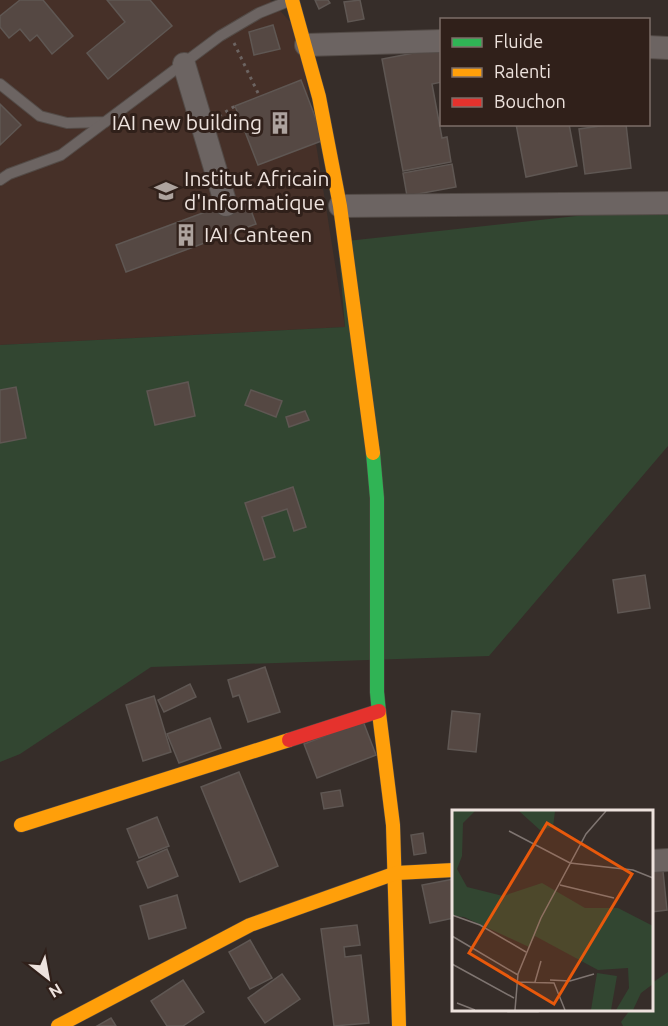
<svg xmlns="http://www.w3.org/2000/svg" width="668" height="1026" font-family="Ubuntu,sans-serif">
	<rect width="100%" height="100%" fill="#362d29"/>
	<path fill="#463028" d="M0,0H270L298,30L345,327L0,345Z"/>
	<g fill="#324631">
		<path d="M668,206V446L489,656L151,667L20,754L0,762V345L345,327L338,242Z"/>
		<path d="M668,972V1026H623L621,1022L630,1010H652V983Z"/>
	</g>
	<g fill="#554843" stroke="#5f5753" stroke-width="1.5">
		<path d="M20,0H43L73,36L52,54L37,35L30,41L20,29L9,38L0,27V16Z"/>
		<path d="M107,0H150L172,26L108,79L87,53L125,22Z"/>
		<path d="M315,0H328L330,3L319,9Z"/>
		<path d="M360,0L364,19L348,22L344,2Z"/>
		<path d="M273,25L280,49L254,55L249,32Z"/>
		<path d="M440,48L442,82L432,84L442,138L447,137L451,162L403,171L382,59Z"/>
		<path d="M301,80L324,140L258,165L235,106Z"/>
		<path d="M0,104L21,125L0,145Z"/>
		<path d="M516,124H569L577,166L526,177Z"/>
		<path d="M614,124H626L631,168L585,174L579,129Z"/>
		<path d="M452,164L456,187L407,196L403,173Z"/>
		<path d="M246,197L256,224L126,272L116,245Z"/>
		<path d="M188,382L195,416L155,425L147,391Z"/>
		<path d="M16,387L26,438L0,443V390Z"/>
		<path d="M251,390L282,401L276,417L245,405Z"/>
		<path d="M305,411L309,420L289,427L286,417Z"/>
		<path d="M293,487L306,527L294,531L287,509L262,517L275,557L264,560L245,503Z"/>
		<path d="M645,575L650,608L618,613L613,580Z"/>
		<path d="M265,667L280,712L248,722L239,695L233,697L228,680Z"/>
		<path d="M190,684L196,697L164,712L158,700Z"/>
		<path d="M154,696L171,752L143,761L126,705Z"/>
		<path d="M452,711L480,714L476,752L448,749Z"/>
		<path d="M210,718L221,748L179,763L167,734Z"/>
		<path d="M363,721L376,755L317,778L304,744Z"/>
		<path d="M239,772L278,866L240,882L201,787Z"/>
		<path d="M340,790L343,806L324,809L321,793Z"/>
		<path d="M157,817L169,846L139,858L127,829Z"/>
		<path d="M423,833L426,853L414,855L411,835Z"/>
		<path d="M167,849L178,876L148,888L137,862Z"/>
		<path d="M663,871L667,910L652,912V872Z"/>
		<path d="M454,879V918L430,923L422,885Z"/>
		<path d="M177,895L186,928L149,939L140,906Z"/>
		<path d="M357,925L360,945L344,947L345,957L361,955L369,1023L334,1026L321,929Z"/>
		<path d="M250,940L272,978L250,989L229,952Z"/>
		<path d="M282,974L300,999L265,1023L248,998Z"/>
		<path d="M183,980L204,1012L183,1026H167L151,1001Z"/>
		<rect x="508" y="1010" width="30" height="2"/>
		<path d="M111,1018L116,1026H97Z"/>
	</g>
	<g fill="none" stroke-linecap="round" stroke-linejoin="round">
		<g stroke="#534b47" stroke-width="12">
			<g id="lane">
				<path d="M0,84L40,116L67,123L105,122L220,36L259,13L289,1"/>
				<path d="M0,180L9,174L61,155L105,122"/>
			</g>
		</g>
		<g stroke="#534b47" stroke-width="24">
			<g id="street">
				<path d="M306,45L442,41"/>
				<path d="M648,47L668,48"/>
				<path d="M184,64L226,205"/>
				<path d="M340,206L668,203"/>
				<path d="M652,861L668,860"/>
			</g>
		</g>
		<g stroke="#534b47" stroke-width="15">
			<path id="fast" d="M373,453L377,498V692L379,713"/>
		</g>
		<g stroke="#534b47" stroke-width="15">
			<g id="slow">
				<path d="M292,0L319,97L340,206L373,453"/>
				<path d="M379,713L393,825L399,1026"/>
				<path d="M21,825L289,740"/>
				<path d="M58,1026L250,925L396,873L454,870"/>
			</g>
		</g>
		<g stroke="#534b47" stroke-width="15">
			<path id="jam" d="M289,740L379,711"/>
		</g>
		<g stroke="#6c6462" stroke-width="3" stroke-dasharray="3 4.5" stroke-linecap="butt">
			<path d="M234,43L258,93"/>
			<path d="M219,116L235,106"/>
		</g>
		<use href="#lane" stroke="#6c6462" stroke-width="10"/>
		<use href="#street" stroke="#6c6462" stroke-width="22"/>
		<use href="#fast" stroke="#30b455" stroke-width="14"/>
		<use href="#slow" stroke="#ff9f0a" stroke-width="14"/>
		<use href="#jam" stroke="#e5322d" stroke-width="14"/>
	</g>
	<defs>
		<g id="building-bare" transform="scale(1.8)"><path d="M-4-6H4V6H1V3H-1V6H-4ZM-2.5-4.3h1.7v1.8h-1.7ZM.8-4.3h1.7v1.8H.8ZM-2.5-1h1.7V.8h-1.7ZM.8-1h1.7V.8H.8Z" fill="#ada39e" stroke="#30201a" stroke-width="2.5" paint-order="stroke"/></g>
		<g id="university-bare" transform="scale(1.8)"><path d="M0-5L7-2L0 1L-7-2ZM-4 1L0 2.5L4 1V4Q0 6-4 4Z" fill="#ada39e" stroke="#30201a" stroke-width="2.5" paint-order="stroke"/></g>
	</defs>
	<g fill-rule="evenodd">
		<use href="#building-bare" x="280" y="123"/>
		<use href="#university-bare" x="166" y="191"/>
		<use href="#building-bare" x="186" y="235"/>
	</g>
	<g text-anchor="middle" stroke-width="6" stroke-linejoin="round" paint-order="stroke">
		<g font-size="21" fill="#ede2dd" stroke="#30201a" text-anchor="start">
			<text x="262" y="130" text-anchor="end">IAI new building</text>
			<text x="184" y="186">Institut Africain<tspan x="184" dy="24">d'Informatique</tspan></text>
			<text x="204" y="242">IAI Canteen</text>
		</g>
	</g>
	<g transform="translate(452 810)">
		<rect width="201" height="201" fill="#362d29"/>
		<path d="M0,1H23L11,13L10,46L5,59L15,77L51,86L90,73L133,98H166L201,116V174L189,183L181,200H164L177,178L176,158L146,160L83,126L77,137L12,107L0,106ZM67,1H103L101,17L88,20ZM145,163L165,166L159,200H139Z" fill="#324631"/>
		<path fill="none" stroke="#7f7571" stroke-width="1.5" d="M57,21L118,53L181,60L201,68M108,75L162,88M0,105L28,115L74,142M0,126L66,165M0,154L62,188M98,170L118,171L142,164M65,172L102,173L113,200M83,172L89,151M5,193L23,200M63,200L66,164L89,108L134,24L154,1"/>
		<path fill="#e8590c" fill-opacity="0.15" stroke="#e8590c" stroke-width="3" d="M95,13L180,64L102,194L17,143Z"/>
		<rect width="201" height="201" fill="none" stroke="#ede2dd" stroke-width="3"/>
	</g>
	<rect x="440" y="18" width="210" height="108" fill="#30201a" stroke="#7c6e68" stroke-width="1.5"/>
	<rect x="452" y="38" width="30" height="9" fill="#30b455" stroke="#7c6e68" stroke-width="1.5"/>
	<text x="494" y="48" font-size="18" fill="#ede2dd">Fluide</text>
	<rect x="452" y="68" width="30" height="9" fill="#ff9f0a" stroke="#7c6e68" stroke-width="1.5"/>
	<text x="494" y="78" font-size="18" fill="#ede2dd">Ralenti</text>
	<rect x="452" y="98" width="30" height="9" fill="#e5322d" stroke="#7c6e68" stroke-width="1.5"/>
	<text x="494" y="108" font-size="18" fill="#ede2dd">Bouchon</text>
	<g transform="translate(48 978) rotate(149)" stroke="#30201a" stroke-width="4.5" paint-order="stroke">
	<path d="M0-4.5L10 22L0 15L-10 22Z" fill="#ede2dd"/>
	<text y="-9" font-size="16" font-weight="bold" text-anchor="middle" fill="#ede2dd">N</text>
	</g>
</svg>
